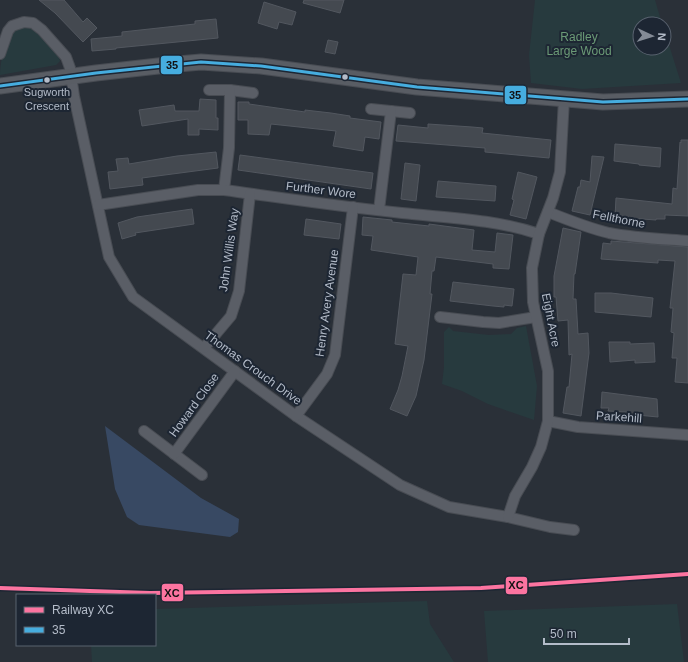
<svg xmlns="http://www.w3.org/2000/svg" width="688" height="662" font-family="Helvetica,sans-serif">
	<rect width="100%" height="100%" fill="#2a3038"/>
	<g fill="#273a3e">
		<path d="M535,0H655L662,24H640V48H664V29L681,83L582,89L531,83L529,55Z"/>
		<path d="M19,27H27L33,29L39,33L58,53L60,61L56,65L0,75C0,59 6,36 19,27Z"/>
		<path d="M526,326L537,386L534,420L488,404L462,391L442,384L444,367V332L449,327L453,331L489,335L511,334L517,328Z"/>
		<path d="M427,601L430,624L454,662H92L91,645H155V609Z"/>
		<path d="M677,604L684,662H488L484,611Z"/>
	</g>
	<path fill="#384963" d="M105,426L201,498L239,519L238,532L230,537L139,525L127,517L115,489Z"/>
	<g fill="#444950" stroke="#52575f">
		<path d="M39,0H64L83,22L87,18L97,28L83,42L55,13Z"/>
		<path d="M304,0H344L340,13L303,3Z"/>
		<path d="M264,2L296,12L292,25L279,22L277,29L258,23Z"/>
		<path d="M216,19L218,38L116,48V49L92,51L91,39L122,36V32L195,24V21Z"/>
		<path d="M328,40L338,42L335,54L325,52Z"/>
		<path d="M200,99L216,100V118H218V130L199,129V135H188V119L142,126L139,110L174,105L175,111H199Z"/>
		<path d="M238,102H249V104L305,112V110L331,113L350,116V118L381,122L379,139L365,137L363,151L333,146L336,131L271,124L269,135L248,134V120H238Z"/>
		<path d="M428,124L472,127L483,128L482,133L551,140L549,158L485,152V148L396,141L398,125L428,128Z"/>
		<path d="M681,140H688V216L665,215V219H656V220L615,217L616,198L672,204L673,188L677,189L680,142L681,143Z"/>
		<path d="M615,144L661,148L660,167L639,165V164L614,161Z"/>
		<path d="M216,152L218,168L142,178L143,185L110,189L108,172L118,171L116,159L128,158L129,164L177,156Z"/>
		<path d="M240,155L373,173L371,189L238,170Z"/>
		<path d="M592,156L604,157L590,215L572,211L578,187H580L581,180L590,182Z"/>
		<path d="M405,163L420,165L416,201L401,199Z"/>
		<path d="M518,172L537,177L526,219L510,215L514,200L512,199Z"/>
		<path d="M438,181L496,186L495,201L436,197Z"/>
		<path d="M192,209L194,224L135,233L136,235L122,239L118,223L137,217Z"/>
		<path d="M363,217L392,220V222L429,226V224L474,230L472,250L495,252L497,233L513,235L509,269L493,268V264L436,257L434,271H432L430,294H432L424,360L416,396L407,416L390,409L398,390L402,376L408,346L395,344L403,274L416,275L418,257L371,250L373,236L362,235Z"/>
		<path d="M306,219L341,224L339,239L304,235Z"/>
		<path d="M563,228L581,232L575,274H574L573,299H576L578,334L588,333L589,353L581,416L563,413L567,387H569L572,354L569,355L568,320L558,321L556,297H554V276Z"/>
		<path d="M611,241L688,247V383L675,382L677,358H672L674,333L671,332L673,308H670L675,261L658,260V263L601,259L603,243L611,244Z"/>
		<path d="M453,282L514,289L512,306L504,305V307L493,306L450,301Z"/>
		<path d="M595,293H611L653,298L651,317L595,312Z"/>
		<path d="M609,342H630V344L654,343L655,362L635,363V360L610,362Z"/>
		<path d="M602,392L657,399L658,417L627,414V412L608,411L609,408H601Z"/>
	</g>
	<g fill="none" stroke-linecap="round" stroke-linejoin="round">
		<g stroke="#484c53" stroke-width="12">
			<g id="street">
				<path d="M0,54L8,31L12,26L24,22L33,23L42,30L66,57L70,68L74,96L109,257L133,297L296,416L400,485L449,507L508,517L550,527L574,530"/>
				<path d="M209,90H230L253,93"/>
				<path d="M371,109L410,113"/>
				<path d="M224,190L229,148L230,90"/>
				<path d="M98,205L198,190H224C283,198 342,207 402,213C448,218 494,219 539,234"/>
				<path d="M379,210L391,111"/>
				<path d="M548,212C568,220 588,228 609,233C635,238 662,239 688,241"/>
				<path d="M440,317L483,322L499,323L536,317"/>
				<path d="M204,348L231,316L239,291L250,194"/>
				<path d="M296,416L327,374L335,355L353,207"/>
				<path d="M548,421L578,427L688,435"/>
				<path d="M144,431L202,475"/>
				<path d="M174,454L235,371"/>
				<path d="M508,517L515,496L532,467L541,447L548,421V371L533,302L532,268L539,234L553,198L560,172L564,99"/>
			</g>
		</g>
		<g stroke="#484c53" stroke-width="17">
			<path id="secondary" d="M0,86L96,73L167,65L201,62L261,66L417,87L603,102L688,99"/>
		</g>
		<use href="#street" stroke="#5a5e66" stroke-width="10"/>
		<use href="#secondary" stroke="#595d64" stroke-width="15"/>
		<g stroke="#1d2633" stroke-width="6">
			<path id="bus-1" d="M0,86L96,73L201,62L261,66L417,87L603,102L688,99"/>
		</g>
		<use href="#bus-1" stroke="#46addf" stroke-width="3"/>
		<g stroke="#1d2633" stroke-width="7">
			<path id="rail-1" d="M0,588L150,593L481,588L688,574"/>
		</g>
		<use href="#rail-1" stroke="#fc74a0" stroke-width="4"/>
	</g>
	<g fill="#b4bcc9" stroke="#1d2633" stroke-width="1.5">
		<circle cx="345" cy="77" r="3.5"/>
		<circle cx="47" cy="80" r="3.5"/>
	</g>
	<g text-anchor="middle" stroke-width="4" stroke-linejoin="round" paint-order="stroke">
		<g font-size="11" fill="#b4bcc9" stroke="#1d2633">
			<text x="47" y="96">Sugworth<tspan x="47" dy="14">Crescent</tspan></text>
		</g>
		<g font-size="12" fill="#6b9a76" stroke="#1d2633">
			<text x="579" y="41">Radley<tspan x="579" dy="14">Large Wood</tspan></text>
		</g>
		<g font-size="12" fill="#b4bcc9" stroke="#1d2633">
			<text transform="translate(321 190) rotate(7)" y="4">Further Wore</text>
			<text transform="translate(619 219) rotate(11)" y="4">Fellthorne</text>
			<text transform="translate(229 250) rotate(-82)" y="4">John Willis Way</text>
			<text transform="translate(327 303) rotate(-82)" y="4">Henry Avery Avenue</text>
			<text transform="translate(551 320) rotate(79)" y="4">Eight Acre</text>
			<text transform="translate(253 368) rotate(36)" y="4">Thomas Crouch Drive</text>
			<text transform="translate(194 405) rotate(-54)" y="4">Howard Close</text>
			<text transform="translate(619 417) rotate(4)" y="4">Parkehill</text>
		</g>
	</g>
	<g stroke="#1d2633" stroke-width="1.5">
		<rect x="160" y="55" width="23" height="20" rx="4" fill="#46addf"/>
		<rect x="504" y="85" width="23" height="20" rx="4" fill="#46addf"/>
		<rect x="505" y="576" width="23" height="19" rx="4" fill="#fc74a0"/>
		<rect x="161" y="583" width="23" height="19" rx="4" fill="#fc74a0"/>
	</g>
	<g font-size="11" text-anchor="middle" font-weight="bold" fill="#111">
		<text x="172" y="69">35</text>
		<text x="515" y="99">35</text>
		<text x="516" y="589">XC</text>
		<text x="172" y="597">XC</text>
	</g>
	<rect x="16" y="594" width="140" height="52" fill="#1d2633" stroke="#59626f"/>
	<rect x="24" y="607" width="20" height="6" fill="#fc74a0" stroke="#59626f"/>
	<text x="52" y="614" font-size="12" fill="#b4bcc9">Railway XC</text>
	<rect x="24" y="627" width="20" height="6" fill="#46addf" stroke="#59626f"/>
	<text x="52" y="634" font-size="12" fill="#b4bcc9">35</text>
	<g transform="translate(652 36) rotate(94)"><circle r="19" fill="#1d2633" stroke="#59626f"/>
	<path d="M0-3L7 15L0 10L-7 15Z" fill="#848b96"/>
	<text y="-6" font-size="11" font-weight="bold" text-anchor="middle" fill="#b4bcc9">N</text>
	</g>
	<path d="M544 638v6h85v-6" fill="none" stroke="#b4bcc9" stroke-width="2"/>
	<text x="550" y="638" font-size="12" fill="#b4bcc9" stroke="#1d2633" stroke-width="3" paint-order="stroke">50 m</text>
</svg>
